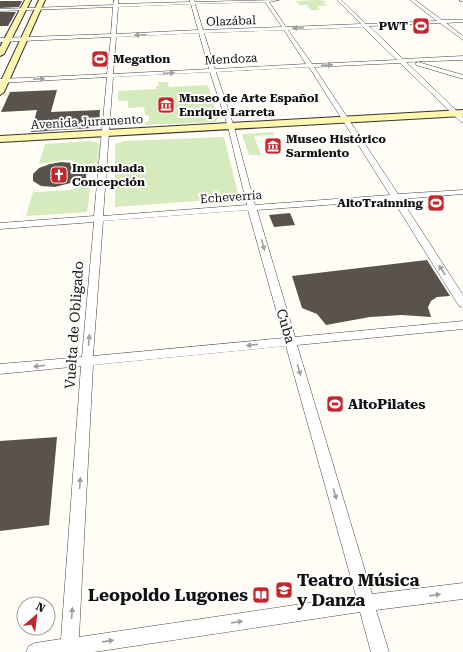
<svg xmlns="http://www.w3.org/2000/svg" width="463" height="652" font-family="'Roboto Serif',serif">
	<rect width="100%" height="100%" fill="#fffdf5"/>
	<g fill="#d5ebbd">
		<path d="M318,0L325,1L327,3H322L328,6H317L320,10H311L307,5H299L296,1Z"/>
		<path d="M158,82H167L169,87L208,85L218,120L215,122L146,125L145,122H149V116L145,115L144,107L128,108V102L130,101H118V91L156,89V86L159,85Z"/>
		<path d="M273,132L274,135L254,136L261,155H249L242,135L244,134Z"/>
		<path d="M224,137L239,198L115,207V144L124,141Z"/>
		<path d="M91,141L100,144L98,163L80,165L71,160H64L39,164L45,144Z"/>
		<path d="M91,182L87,212L26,216L33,192L71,190Z"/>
	</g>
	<g fill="#5a524d">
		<path d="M0,1H22L19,7L0,8Z"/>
		<path d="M0,12H16L8,26H0Z"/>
		<path d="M57,90L51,112L100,110L99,126L92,128L31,132L37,110L1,112L10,92Z"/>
		<path d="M61,162L72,163L80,166H87L86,179L55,187L41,186L33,181V174L39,168L50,164Z"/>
		<path d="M290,213L295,225L274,227L269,215Z"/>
		<path d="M427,260L450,296L437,297L431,301L428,307L431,317L402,315L370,317L326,325L317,314L302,308L292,276Z"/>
		<path d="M57,437L49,525L0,531V441Z"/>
	</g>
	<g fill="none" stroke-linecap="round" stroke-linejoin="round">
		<g stroke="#444" stroke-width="1">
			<g id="street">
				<path d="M114,0H118V4L190,2V0H194L195,2L279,0L269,2L286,27L361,24L337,0H341L366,24L437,21L410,0H415L442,20H463V22L446,23L463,36V40L440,23L369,26L403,59L463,56V60L406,62L463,117V123L461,122L400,63L314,67L398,194L463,190V194L401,199L463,295V307L459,306L393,200L257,210L295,337L463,321V329L297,345L372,594L463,583V599L376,610L389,652H371L360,612L94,652H26L29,646L35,643L61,639L81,366L0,374V364L82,357L94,222L0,229V223L94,216L107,77L0,83V79L107,74L111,37L0,42V38L111,34L113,7L0,11V9L113,5ZM265,2L282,27L203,30L195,4ZM191,4L198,30L116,34L118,7ZM363,27L397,60L312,64L288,30ZM284,30L306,64L215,69L204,33ZM199,33L209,69L113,74L116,37ZM309,67L390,195L255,205L234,127L216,72ZM210,72L228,127L247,205L103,216L113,77ZM248,210L284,338L93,356L103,221ZM286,346L356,596L79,637L93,365Z"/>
				<rect x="460" y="0" width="3" height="1"/>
				<path d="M418,62L463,75V79L416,65V63Z"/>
			</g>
		</g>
		<g stroke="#333" stroke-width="2">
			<g id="secondary">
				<path d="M25,0H31L4,54L0,56V47Z"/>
				<path d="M39,0H45L4,92L0,95V83Z"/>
				<path d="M463,110V116L0,142V136Z"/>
			</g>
		</g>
		<use href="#street" fill="#fff" fill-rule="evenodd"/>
		<use href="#secondary" fill="#fff6b0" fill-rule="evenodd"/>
	</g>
	<defs><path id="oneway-solid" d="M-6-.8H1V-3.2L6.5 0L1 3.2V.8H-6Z"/></defs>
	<g fill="#a0a0a0">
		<use href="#oneway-solid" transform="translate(298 28) rotate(178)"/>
		<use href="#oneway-solid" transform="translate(140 35) rotate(178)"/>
		<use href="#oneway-solid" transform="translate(327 65) rotate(-3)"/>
		<use href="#oneway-solid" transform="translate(169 73) rotate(-3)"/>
		<use href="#oneway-solid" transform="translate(39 79) rotate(-3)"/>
		<use href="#oneway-solid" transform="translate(263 245) rotate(74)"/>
		<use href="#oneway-solid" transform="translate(442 270) rotate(-123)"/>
		<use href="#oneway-solid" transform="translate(89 340) rotate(-86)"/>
		<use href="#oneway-solid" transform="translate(252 345) rotate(174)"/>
		<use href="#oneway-solid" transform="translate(39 366) rotate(174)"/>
		<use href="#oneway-solid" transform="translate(299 370) rotate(74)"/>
		<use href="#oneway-solid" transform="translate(80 483) rotate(-86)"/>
		<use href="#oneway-solid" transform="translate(335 494) rotate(74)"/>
		<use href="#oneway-solid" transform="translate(435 595) rotate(-8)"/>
		<use href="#oneway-solid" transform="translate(72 613) rotate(-86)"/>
		<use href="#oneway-solid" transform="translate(237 622) rotate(-8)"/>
		<use href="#oneway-solid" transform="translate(108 641) rotate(-8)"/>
	</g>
	<defs>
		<g id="stadium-square" transform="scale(0.9)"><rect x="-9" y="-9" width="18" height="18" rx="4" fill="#c4262e" stroke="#fff"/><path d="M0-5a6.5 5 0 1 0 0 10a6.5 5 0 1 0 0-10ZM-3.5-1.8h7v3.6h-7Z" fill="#fff"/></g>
		<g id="museum-square" transform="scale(0.9)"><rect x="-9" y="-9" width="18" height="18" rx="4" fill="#c4262e" stroke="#fff"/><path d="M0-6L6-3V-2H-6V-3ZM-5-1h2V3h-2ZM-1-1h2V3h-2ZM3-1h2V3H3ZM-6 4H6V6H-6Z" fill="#fff"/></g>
		<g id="church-square" transform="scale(0.9)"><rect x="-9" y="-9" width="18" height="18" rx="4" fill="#c4262e" stroke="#fff"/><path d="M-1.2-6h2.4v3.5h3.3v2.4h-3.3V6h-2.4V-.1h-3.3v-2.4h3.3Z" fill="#fff"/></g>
		<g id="university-square" transform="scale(0.9)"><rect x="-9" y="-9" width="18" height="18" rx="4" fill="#c4262e" stroke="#fff"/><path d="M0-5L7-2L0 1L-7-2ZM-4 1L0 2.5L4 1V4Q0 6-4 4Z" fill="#fff"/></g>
		<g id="library-square" transform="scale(0.9)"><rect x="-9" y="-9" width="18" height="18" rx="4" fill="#c4262e" stroke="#fff"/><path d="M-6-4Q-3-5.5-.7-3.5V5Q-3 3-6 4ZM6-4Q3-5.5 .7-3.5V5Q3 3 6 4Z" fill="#fff"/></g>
	</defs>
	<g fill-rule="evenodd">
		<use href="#stadium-square" x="421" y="26"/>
		<use href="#stadium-square" x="100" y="59"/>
		<use href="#museum-square" x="166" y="105"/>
		<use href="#museum-square" x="273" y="146"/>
		<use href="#church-square" x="59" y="175"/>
		<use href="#stadium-square" x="436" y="203"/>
		<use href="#stadium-square" x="335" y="404"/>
		<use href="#university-square" x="284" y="590"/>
		<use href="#library-square" x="261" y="595"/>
	</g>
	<g text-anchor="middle" stroke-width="4" stroke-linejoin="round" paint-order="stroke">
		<g font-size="12" fill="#111" stroke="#fff">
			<text transform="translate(231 21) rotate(-2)" y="4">Olazábal</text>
			<text transform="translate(231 59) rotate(-3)" y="4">Mendoza</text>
			<text transform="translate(87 122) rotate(-3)" y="4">Avenida Juramento</text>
			<text transform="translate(231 197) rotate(-4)" y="4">Echeverría</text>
		</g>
		<g font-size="12" font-weight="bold" fill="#111" stroke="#fff" text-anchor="start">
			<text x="408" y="30" text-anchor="end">PWT</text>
			<text x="113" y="63">Megatlon</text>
			<text x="179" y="102">Museo de Arte Español<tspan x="179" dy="14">Enrique Larreta</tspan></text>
			<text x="286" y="143">Museo Histórico<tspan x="286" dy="14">Sarmiento</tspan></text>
			<text x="72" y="172">Inmaculada<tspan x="72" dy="14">Concepción</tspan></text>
			<text x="423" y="207" text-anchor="end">AltoTrainning</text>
		</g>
		<g font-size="14" fill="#111" stroke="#fff">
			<text transform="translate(74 325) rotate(-86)" y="5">Vuelta de Obligado</text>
			<text transform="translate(286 326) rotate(74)" y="5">Cuba</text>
		</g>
		<g font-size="14" font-weight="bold" fill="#111" stroke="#fff" text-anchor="start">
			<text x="348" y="409">AltoPilates</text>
		</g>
		<g font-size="17" font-weight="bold" fill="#111" stroke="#fff" text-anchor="start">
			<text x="297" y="586">Teatro Música<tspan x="297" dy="20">y Danza</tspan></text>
			<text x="248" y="601" text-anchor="end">Leopoldo Lugones</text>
		</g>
	</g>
	<g transform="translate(36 616) rotate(28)"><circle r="19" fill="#ffffff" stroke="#a0a0a0"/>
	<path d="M0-3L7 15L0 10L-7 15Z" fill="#c4262e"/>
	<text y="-6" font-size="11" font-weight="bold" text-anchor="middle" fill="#111111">N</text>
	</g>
</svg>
